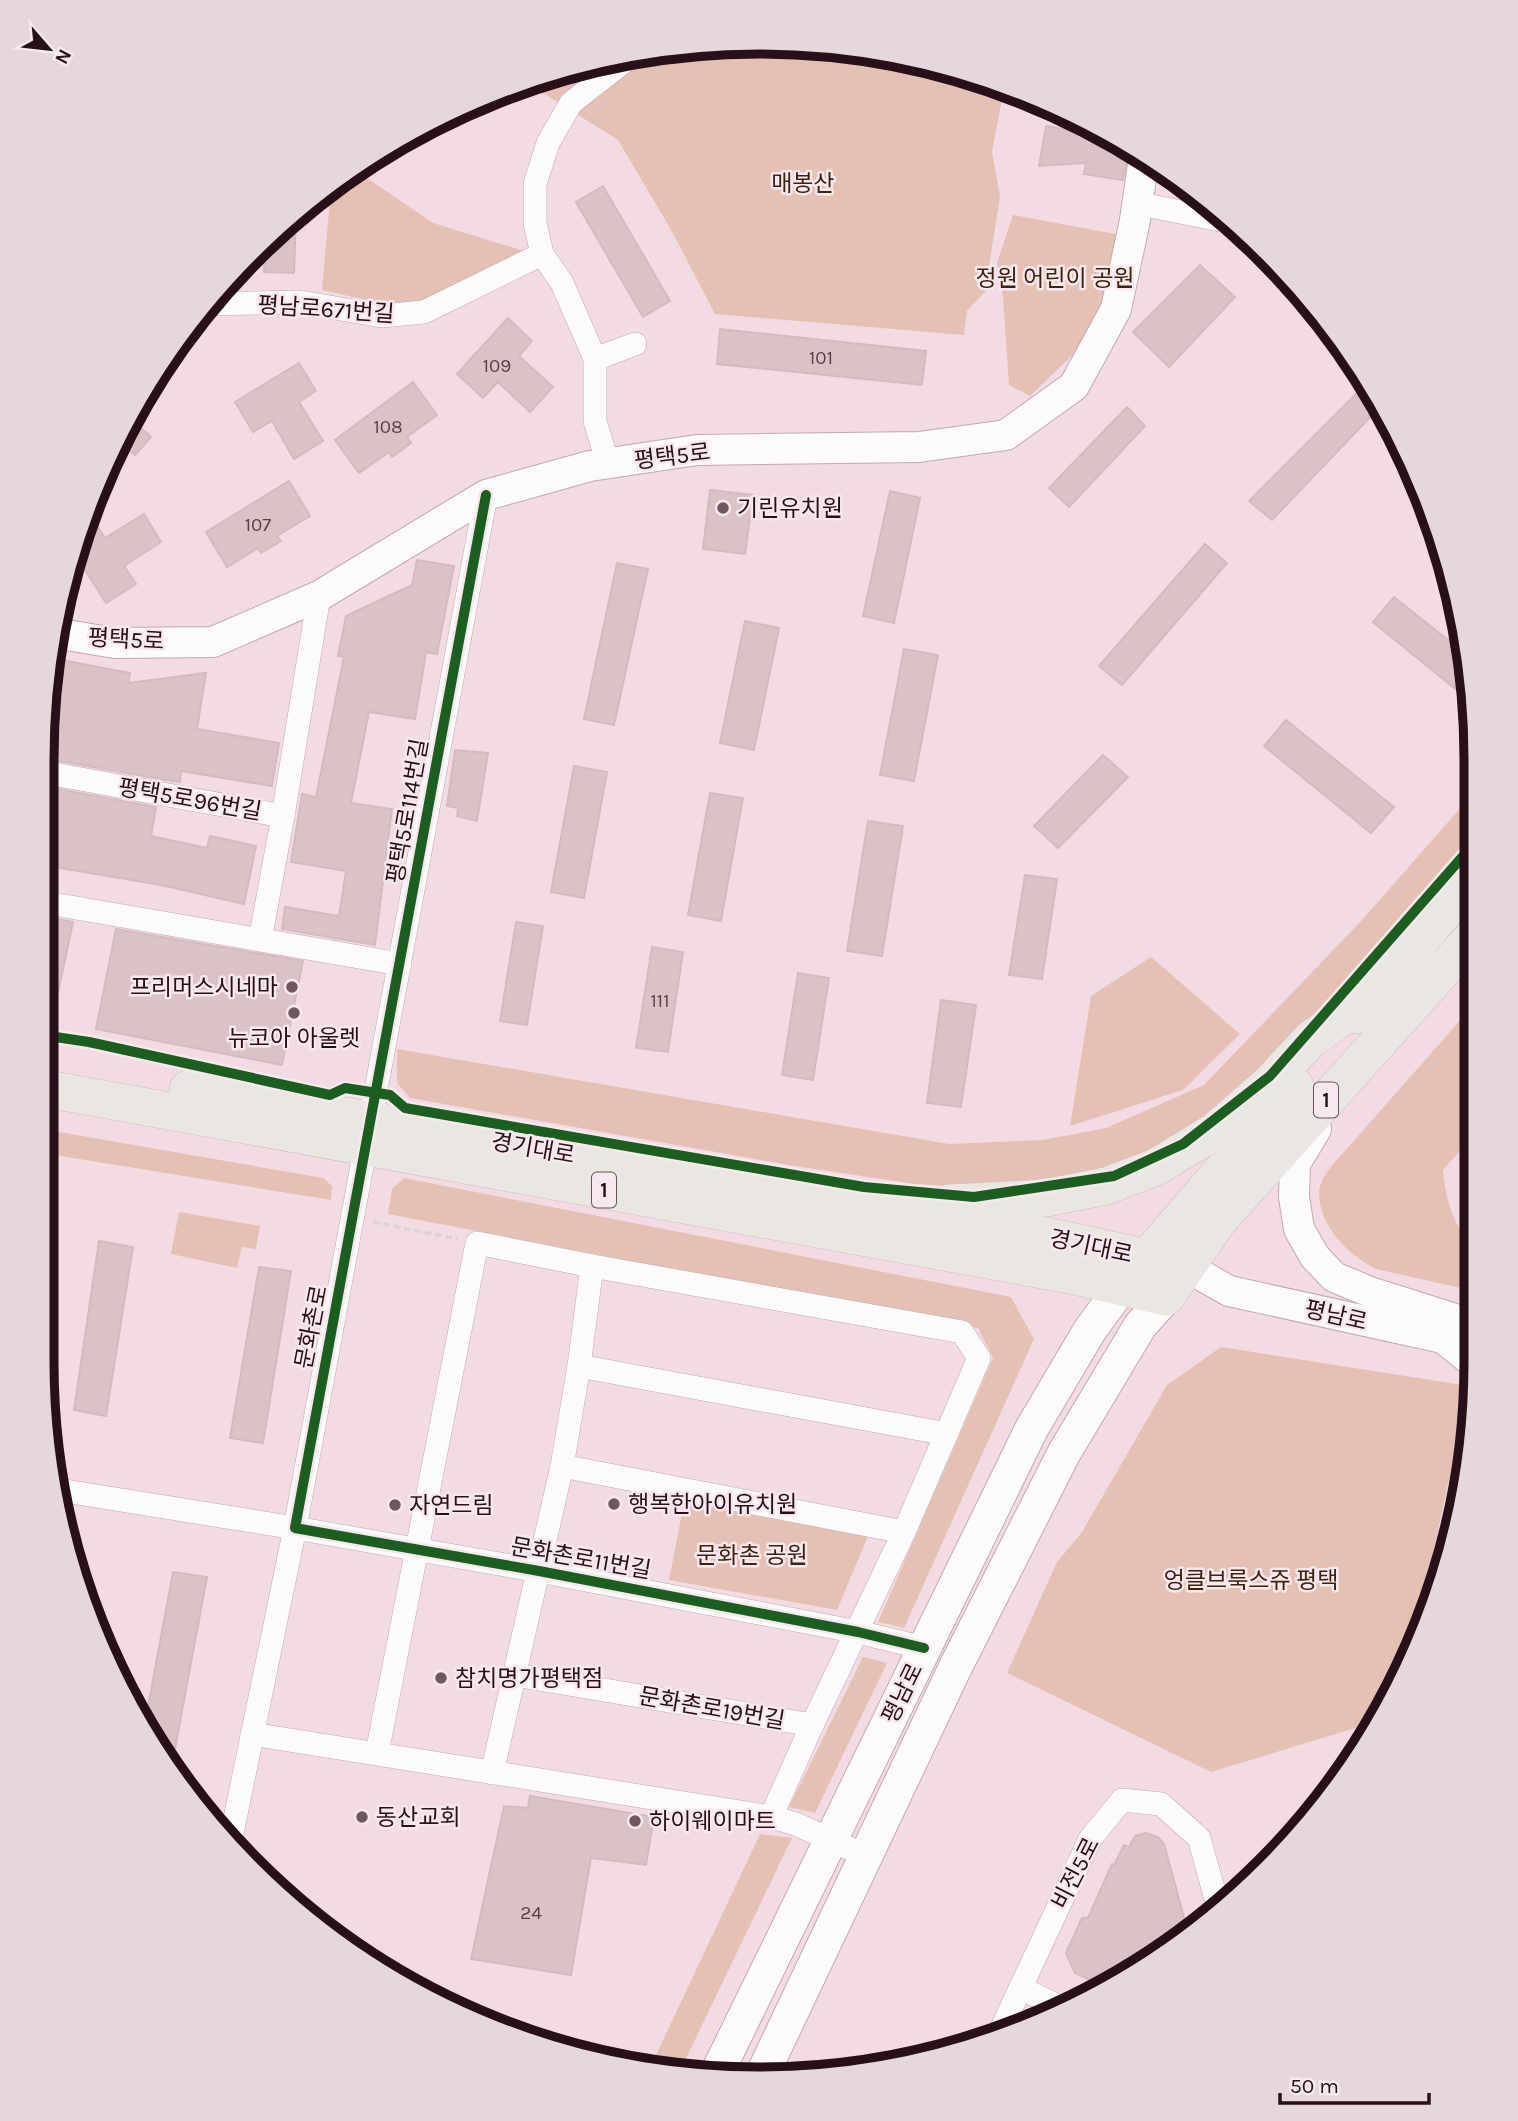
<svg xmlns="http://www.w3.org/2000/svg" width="1518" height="2121" font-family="Karla,'Noto Sans KR',sans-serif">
	<rect width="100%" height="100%" fill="#f3dbe4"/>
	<g fill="#e5c1b5">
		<path d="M806,44L945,67L1004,89L992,152L1000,196L985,292L967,311L964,335L715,314L670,228L618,140L525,82L666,48Z"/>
		<path d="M361,174L433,223L524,251L422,307L401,308L322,290L331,188L341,181Z"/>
		<path d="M1013,215L1121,235L1106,299L1079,349L1030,396L1009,385L1003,297L997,263Z"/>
		<path d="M1471,796V842L1263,1076L1186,1137L1127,1164L1066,1178L985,1188L915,1184L795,1166L410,1098L397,1083V1049L949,1144L1043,1140L1106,1128L1204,1085L1362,920Z"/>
		<path d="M1151,957L1240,1034L1183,1090L1070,1126L1091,996Z"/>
		<path d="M1472,1007L1473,1136L1443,1170C1445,1193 1452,1229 1473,1242L1474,1291L1376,1269C1348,1255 1320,1227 1319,1194C1319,1181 1328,1170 1336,1161Z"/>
		<path d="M42,1129L323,1178L332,1186L331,1200L42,1153Z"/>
		<path d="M404,1178L1011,1297L1034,1339L904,1628L878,1622L993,1358L978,1328L388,1214L392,1189Z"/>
		<path d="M179,1212L260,1226L256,1249L242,1247L237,1268L171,1254Z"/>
		<path d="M1221,1347L1469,1386L1411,1656L1402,1679L1375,1722L1211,1772L1007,1673L1057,1562L1082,1532L1167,1385Z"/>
		<path d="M684,1503L868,1536L837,1610L669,1580Z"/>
		<path d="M863,1657L887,1663L815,1813L789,1807Z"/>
		<path d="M760,1834L792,1838L679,2073L649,2070Z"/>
	</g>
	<g fill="#dac2c7" stroke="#d3bbc0" stroke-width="2">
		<path d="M1046,126L1109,137L1129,149L1123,180L1084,174L1086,163L1039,166Z"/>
		<path d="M603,186L670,301L643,317L576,202Z"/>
		<path d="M296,213L294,273L264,272L265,241Z"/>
		<path d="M1200,265L1235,297L1169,367L1133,332Z"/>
		<path d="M508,318L532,341L519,356L553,387L530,412L498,382L483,398L457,374Z"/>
		<path d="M720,329L926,351L922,385L717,364Z"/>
		<path d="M299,363L316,391L299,402L323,441L294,459L272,421L253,432L235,402Z"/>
		<path d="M413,382L437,415L407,437L411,443L392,457L389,452L359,473L335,440Z"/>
		<path d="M1364,386L1379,408L1272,520L1249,501Z"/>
		<path d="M1127,407L1145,426L1069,507L1049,488Z"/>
		<path d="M130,418L151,437L135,455L118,441Z"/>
		<path d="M289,481L310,516L277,536L281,541L261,553L258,548L227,567L206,532Z"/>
		<path d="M710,490L753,495L745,554L703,549Z"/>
		<path d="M890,491L920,498L894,623L863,616Z"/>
		<path d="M144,514L161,542L124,566L136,584L106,603L75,554L83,528L94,521L105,538Z"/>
		<path d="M1205,544L1227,563L1122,685L1099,666Z"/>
		<path d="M417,560L454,566L437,654L426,652L415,719L369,712L351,803L392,809L375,945L282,929L285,907L339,916L346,871L291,862L302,794L316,797L344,657L338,656L346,616L412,585Z"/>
		<path d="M617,563L648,569L614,725L584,719Z"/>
		<path d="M1394,597L1467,655L1470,665V701L1373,622Z"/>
		<path d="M745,621L779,628L754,750L720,743Z"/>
		<path d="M904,649L938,655L914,781L880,775Z"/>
		<path d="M62,660L130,673L128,683L206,673L197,729L279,743L272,786L181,771L180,782L160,779L42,758L44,734L48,735Z"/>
		<path d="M1286,720L1394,807L1371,833L1264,746Z"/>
		<path d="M455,750L488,753L477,821L457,816L458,808L447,806Z"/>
		<path d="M1103,755L1128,777L1058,848L1034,826Z"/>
		<path d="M574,766L607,772L584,898L551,892Z"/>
		<path d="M42,786L156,807L151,836L207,848L210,836L256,846L244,904L161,885L42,865Z"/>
		<path d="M710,793L743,798L721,921L688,915Z"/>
		<path d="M868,821L903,826L882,956L847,951Z"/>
		<path d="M1025,875L1057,879L1042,979L1009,975Z"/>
		<path d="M42,916L73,922L49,1035L42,1034Z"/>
		<path d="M516,922L543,926L527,1025L500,1021Z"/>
		<path d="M116,929L303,961L282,1065L96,1029Z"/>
		<path d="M652,947L683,952L668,1052L636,1048Z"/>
		<path d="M798,973L829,978L813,1080L782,1075Z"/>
		<path d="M941,1000L976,1005L961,1107L927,1103Z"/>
		<path d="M99,1241L133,1247L106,1416L74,1410Z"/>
		<path d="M259,1267L291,1271L263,1443L230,1438Z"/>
		<path d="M173,1572L207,1577L171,1770L163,1760L144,1728Z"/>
		<path d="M530,1796L654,1817L646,1865L591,1858L571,1975L471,1959L504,1806L528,1808Z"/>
		<path d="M1146,1833L1158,1837L1164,1844L1188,1932L1118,1983L1107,1988L1075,1973L1066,1953L1082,1918H1088L1112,1864L1114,1865L1124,1845L1129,1847L1135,1836Z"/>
	</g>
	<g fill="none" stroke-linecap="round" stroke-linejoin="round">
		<g stroke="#c0a9b2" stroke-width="24">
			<g id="minor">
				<path d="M1136,203L1230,222"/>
				<path d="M207,304L300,302L382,316L424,312L542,254"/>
				<path d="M595,359L635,344"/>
				<path d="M608,464L595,421V359L562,283L542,254L535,223V184L548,143L571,103L631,56"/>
				<path d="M486,495L295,1528L539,1571L858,1632L924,1648"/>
				<path d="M42,772L283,816"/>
				<path d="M42,902L400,964"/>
				<path d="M260,940L283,816L319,596"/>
				<path d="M579,1366L947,1434"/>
				<path d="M562,1466L904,1532"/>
				<path d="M59,1490L295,1528L231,1838"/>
				<path d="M515,1675L812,1725"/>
				<path d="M252,1734L771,1817L796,1824L866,1856"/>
				<path d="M377,1753L477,1243L592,1266L962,1332L979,1358L904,1532L812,1725L771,1817"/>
				<path d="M492,1773L562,1466L579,1366L592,1266"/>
				<path d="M1020,1988L1064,2009"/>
				<path d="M999,2034L1090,1839L1122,1800L1161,1804L1199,1838L1219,1910"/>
			</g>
		</g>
		<g stroke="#c0a9b2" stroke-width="32">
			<g id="tertiary">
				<path d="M54,633L115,643L213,642L319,596L486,495L590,466L697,450L919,447L1006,435L1074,386L1116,309L1135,220L1144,158"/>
				<path d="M1316,1129L1295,1164L1294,1197L1299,1229L1315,1257L1334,1277L1370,1292L1474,1325"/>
				<path d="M1185,1266L1229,1291L1443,1338L1474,1331"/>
				<path d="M1443,1338L1474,1363"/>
			</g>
		</g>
		<g stroke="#c0a9b2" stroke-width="35">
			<g id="secondary">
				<path d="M717,2073L1032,1428L1090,1330L1123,1285"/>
				<path d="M763,2073L954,1670L1064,1453L1140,1326L1166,1297"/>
			</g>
		</g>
		<g stroke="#ccbec3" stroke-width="38">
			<g id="primary">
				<path d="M1356,1015L1471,881"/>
				<path d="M42,1088L1070,1275L1166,1297L1218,1221L1472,938"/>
				<path d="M188,1089L1052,1237L1185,1266"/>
				<path d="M949,1203L1046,1198L1106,1186L1156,1167L1215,1131L1269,1084L1311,1039L1370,998"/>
				<path d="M1134,1273L1295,1086"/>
			</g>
		</g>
		<path stroke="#dbd3d6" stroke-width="3.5" stroke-dasharray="7 3.5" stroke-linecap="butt" d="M373,1222L458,1239"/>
		<use href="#minor" stroke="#fdfafb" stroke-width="23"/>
		<use href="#tertiary" stroke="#fdfafb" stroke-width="30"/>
		<use href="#secondary" stroke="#fdfafb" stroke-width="33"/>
		<use href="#primary" stroke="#eae7e2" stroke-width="37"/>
		<g stroke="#f7e8ed" stroke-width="15">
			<g id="cycleway">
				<path d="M486,495L295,1528L539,1571L858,1632L924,1648"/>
				<path d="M42,1035L89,1042L330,1095L345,1088L390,1095L405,1108L864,1187L974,1197L1114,1176L1183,1144L1270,1076L1471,847"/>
			</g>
		</g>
		<use href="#cycleway" stroke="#1b5e20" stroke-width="10"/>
	</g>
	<g fill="#6f5761" stroke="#f7e8ed" stroke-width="2.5">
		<circle cx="723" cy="508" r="7"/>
		<circle cx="292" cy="987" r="7"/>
		<circle cx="294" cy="1013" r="7"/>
		<circle cx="614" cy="1504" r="7"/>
		<circle cx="395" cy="1505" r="7"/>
		<circle cx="441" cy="1678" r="7"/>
		<circle cx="362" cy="1817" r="7"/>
		<circle cx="635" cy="1821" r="7"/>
	</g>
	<g text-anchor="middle" stroke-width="5" stroke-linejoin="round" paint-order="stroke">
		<g font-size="19" fill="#584049">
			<text x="821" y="364">101</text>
			<text x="497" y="372">109</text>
			<text x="388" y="433">108</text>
			<text x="258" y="531">107</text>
			<text x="660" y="1007">111</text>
			<text x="531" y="1919">24</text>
		</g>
		<g fill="#f7e8ed" stroke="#665159" stroke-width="2">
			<rect x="1314" y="1082.5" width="24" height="35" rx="5"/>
			<rect x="592" y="1172.5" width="24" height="35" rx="5"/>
		</g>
		<g font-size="21" font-weight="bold" fill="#28101a">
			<text x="1326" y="1107">1</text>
			<text x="604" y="1197">1</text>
		</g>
		<g font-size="23" fill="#3d220f" stroke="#f7e8ed">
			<text x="803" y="191">매봉산</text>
			<text x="1055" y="286">정원 어린이 공원</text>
			<text x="752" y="1563">문화촌 공원</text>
			<text x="1251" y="1588">엉클브룩스쥬 평택</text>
		</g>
		<g font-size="23" fill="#28101a" stroke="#f7e8ed">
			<text transform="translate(326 309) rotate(4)" y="8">평남로671번길</text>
			<text transform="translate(672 456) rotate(-7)" y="8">평택5로</text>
			<text transform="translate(126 639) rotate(3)" y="8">평택5로</text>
			<text transform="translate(190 799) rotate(10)" y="8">평택5로96번길</text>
			<text transform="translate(407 811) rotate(-80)" y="8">평택5로114번길</text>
			<text transform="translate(533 1148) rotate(10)" y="8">경기대로</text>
			<text transform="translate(1091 1246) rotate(12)" y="8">경기대로</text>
			<text transform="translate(1336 1315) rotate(13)" y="8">평남로</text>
			<text transform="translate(311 1327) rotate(-79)" y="8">문화촌로</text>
			<text transform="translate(581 1558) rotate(10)" y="8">문화촌로11번길</text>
			<text transform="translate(902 1693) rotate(-64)" y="8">평남로</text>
			<text transform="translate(712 1708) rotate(10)" y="8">문화촌로19번길</text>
			<text transform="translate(1075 1873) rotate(-63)" y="8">비전5로</text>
		</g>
		<g font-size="23" fill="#28101a" stroke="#f7e8ed" text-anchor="start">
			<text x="737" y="516">기린유치원</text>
			<text x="278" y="995" text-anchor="end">프리머스시네마</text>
			<text x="294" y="1046" text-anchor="middle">뉴코아 아울렛</text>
			<text x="628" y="1512">행복한아이유치원</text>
			<text x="409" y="1513">자연드림</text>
			<text x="455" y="1686">참치명가평택점</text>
			<text x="376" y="1825">동산교회</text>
			<text x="649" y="1829">하이웨이마트</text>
		</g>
	</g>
	<path d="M0 0H1518V2121H0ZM759 54H759A705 705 0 0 1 1464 759V1362A705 705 0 0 1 759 2067H759A705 705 0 0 1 54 1362V759A705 705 0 0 1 759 54Z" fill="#e6d7dc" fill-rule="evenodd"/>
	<path fill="none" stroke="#28101a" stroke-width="9" d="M759 54H759A705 705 0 0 1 1464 759V1362A705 705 0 0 1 759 2067H759A705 705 0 0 1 54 1362V759A705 705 0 0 1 759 54Z"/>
	<g transform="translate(49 49) rotate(118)" stroke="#f7e8ed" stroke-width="5" paint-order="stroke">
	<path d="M0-5L12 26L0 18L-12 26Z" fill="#28101a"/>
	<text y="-10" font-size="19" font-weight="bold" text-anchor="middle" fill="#28101a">N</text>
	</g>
	<path d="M1280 2093v10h149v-10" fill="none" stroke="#28101a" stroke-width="3.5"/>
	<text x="1290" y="2093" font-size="21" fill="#28101a" stroke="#f7e8ed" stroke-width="5" paint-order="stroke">50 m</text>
</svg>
